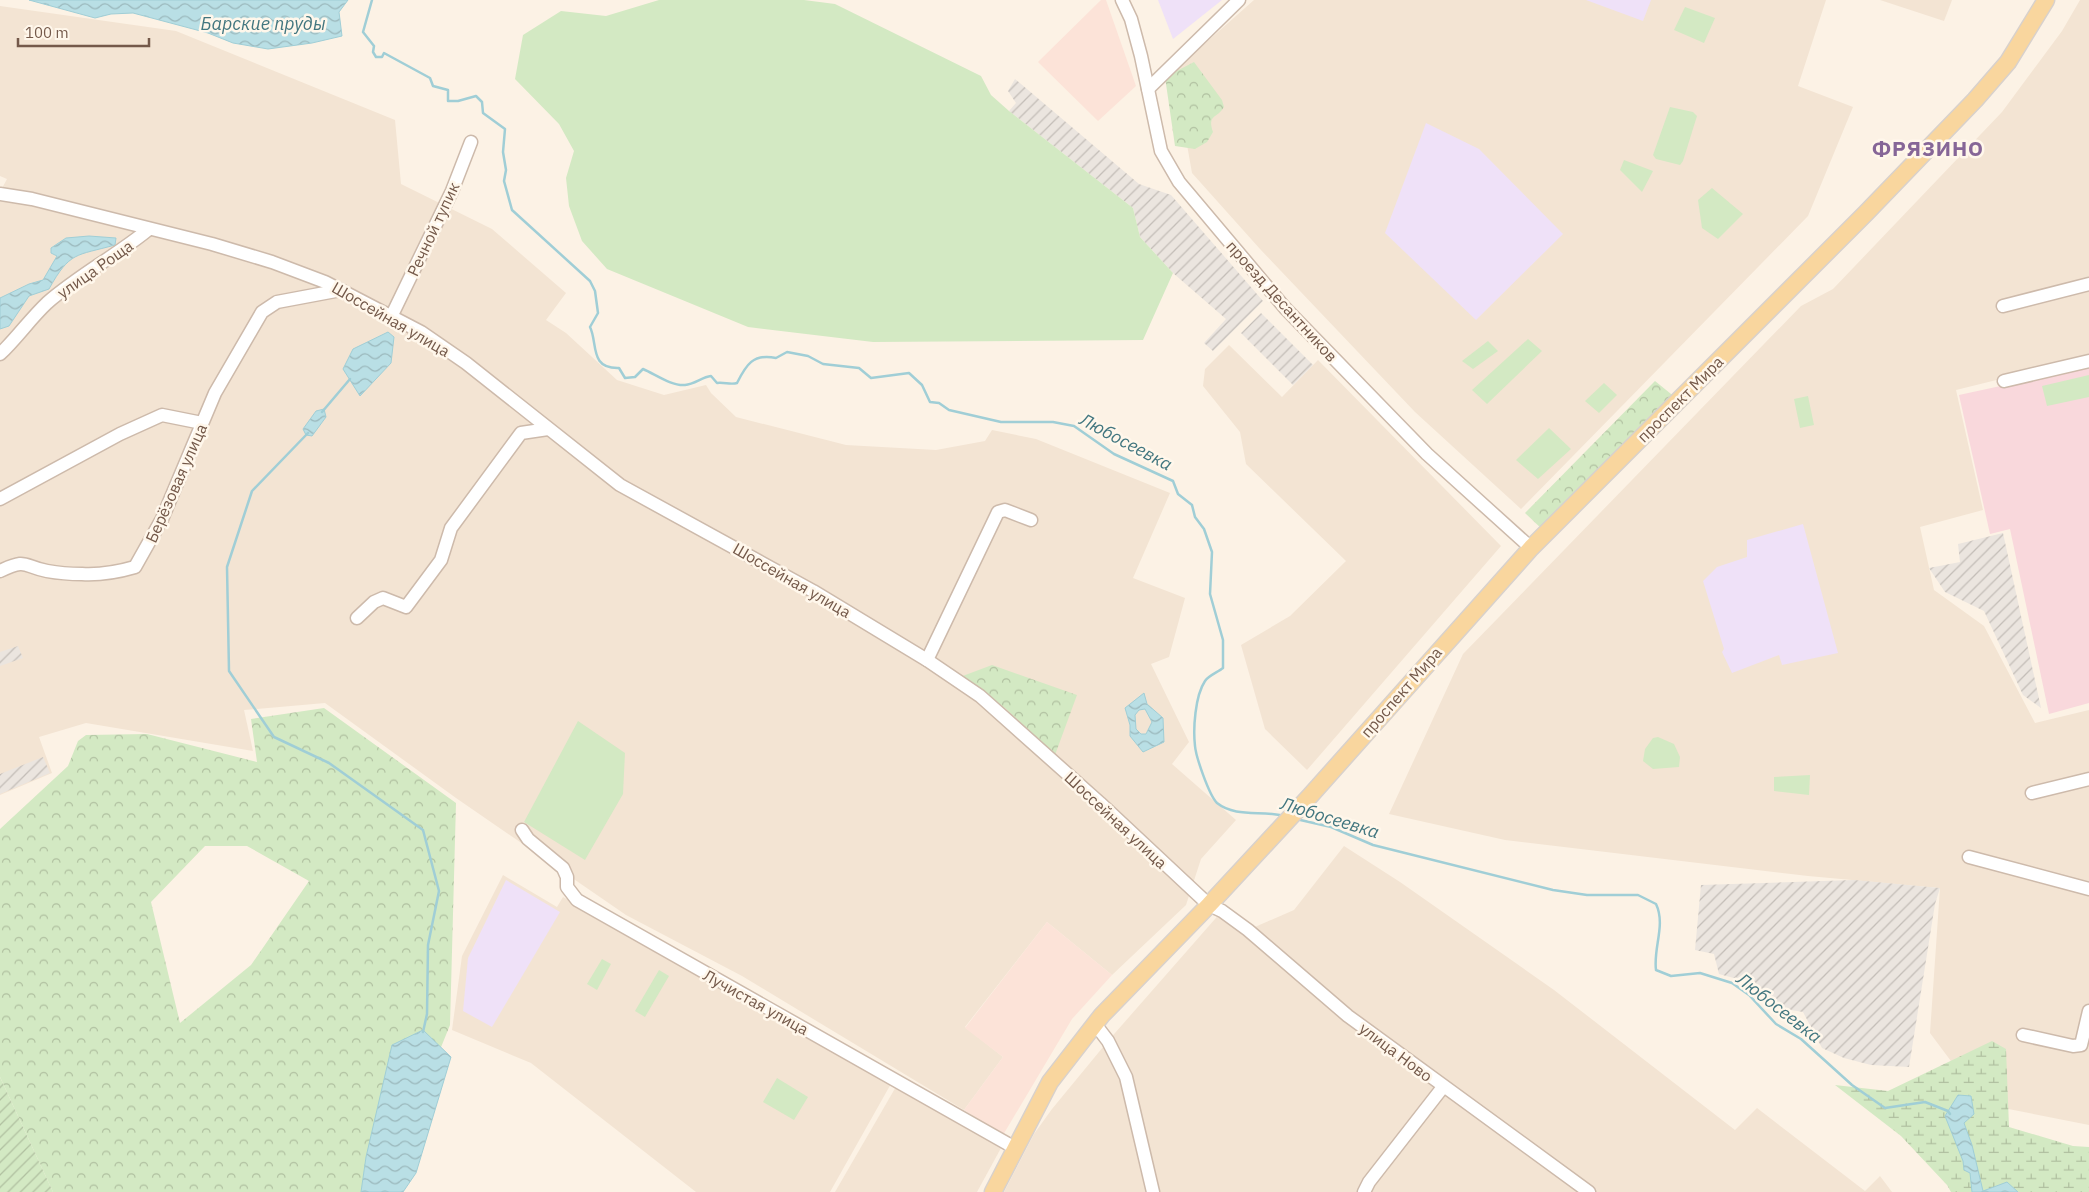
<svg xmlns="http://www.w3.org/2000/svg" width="2089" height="1192" font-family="'IBM Plex Sans',sans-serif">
	<defs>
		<pattern id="industrial-furrows" width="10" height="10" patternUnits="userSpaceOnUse" patternTransform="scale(1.25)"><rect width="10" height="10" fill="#ebe5df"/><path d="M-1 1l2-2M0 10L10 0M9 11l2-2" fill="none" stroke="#c3bdb7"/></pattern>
		<pattern id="forest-crowns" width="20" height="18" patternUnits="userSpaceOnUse" patternTransform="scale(1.25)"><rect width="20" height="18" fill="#d3e9c3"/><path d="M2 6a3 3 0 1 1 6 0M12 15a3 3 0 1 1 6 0" fill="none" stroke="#b0c0a0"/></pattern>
		<pattern id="wetland-marsh" width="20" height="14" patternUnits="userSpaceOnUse" patternTransform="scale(1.25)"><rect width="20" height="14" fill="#d3e9c3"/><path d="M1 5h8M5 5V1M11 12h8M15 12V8" fill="none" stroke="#b0c0a0"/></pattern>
		<pattern id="garden-furrows" width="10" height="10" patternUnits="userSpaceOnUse" patternTransform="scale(1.25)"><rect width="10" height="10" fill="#d3e9c3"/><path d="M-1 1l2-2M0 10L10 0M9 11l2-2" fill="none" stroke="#b0c0a0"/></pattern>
		<pattern id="water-waves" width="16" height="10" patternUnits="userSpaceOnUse" patternTransform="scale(1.25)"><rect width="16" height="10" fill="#b9dfe5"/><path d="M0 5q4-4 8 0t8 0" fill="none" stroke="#9bb8bc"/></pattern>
	</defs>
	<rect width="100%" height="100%" fill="#fcf2e5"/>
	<g fill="#f3e4d3">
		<path d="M1254,0H1826L1798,86L1853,107L1808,216L1521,509L1415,412L1260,249L1192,173L1174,71Z"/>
		<path d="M1880,0H1952L1944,21Z"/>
		<path d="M2080,0H2089V357L1956,390L1983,510L1920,527L1934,590L1984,626L2035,723L2089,710V1125L1983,1104L1930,1033L1940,888L1808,876L1505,840L1389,814L1463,654L1801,306L1833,289L2002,112L2062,31Z"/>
		<path d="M0,6L176,31L395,120L401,184L492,229L566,293L546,320L566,333L617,380L664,395L706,385L711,393L736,417L846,445L936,450L985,441L992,430L1036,439L1170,493L1133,578L1185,598L1169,657L1151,664L1189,742L1172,764L1236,820L1201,859L1186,905L1112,975L1047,922L965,1027L1003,1057L964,1110L742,976L626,915L456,798L325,703L244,710L253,751L86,723L39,737L52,773L0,795V192L7,179L0,176Z"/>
		<path d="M1229,345L1282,397L1318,360L1501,546L1307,770L1265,729L1241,645L1290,616L1346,561L1246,464L1240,432L1203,386L1205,369Z"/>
		<path d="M1344,846L1400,882L1554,990L1735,1130L1757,1108L1865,1191L1880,1176L1892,1192H1004L1034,1134L1052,1109L1108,1041L1222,911L1248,930L1294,910Z"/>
		<path d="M503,875L557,907L563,897L892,1082L830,1192H696L531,1063L452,1030L462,956Z"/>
		<path d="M897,1085L1001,1148L977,1192H835Z"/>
	</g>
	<g fill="#fce3d8">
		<path d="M1101,0H1106L1136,86L1098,121L1038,62Z"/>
		<path d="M1047,922L1112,975L1072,1019L1003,1135L964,1110L1003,1057L965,1028Z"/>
	</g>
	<g fill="url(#industrial-furrows)">
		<path d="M1015,79L1139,184L1171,195L1263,301L1213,351L1204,343L1226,319L1173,273L1140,237L1133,208L1009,111L1016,103L1008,91Z"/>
		<path d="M1261,313L1313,365L1293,385L1241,333Z"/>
		<path d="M2003,533L2041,708L2023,695L1984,611L1945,592L1929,568L1960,562L1958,544Z"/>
		<path d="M18,646L23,658L0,666V652Z"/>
		<path d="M43,757L50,773L0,794V774Z"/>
		<path d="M1854,880L1940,888L1935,904L1909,1067L1871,1065L1844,1058L1822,1048L1803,1012L1767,1006L1741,980L1719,974L1714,954L1695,950L1701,885Z"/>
	</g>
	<g fill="#efe1f8">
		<path d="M1158,0H1222L1173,39Z"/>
		<path d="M1586,0H1651L1643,21Z"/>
		<path d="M1426,123L1479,149L1563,234L1476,320L1385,233Z"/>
		<path d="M1803,524L1838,653L1782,665L1779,655L1732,673L1722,652L1724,649L1703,581L1717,567L1747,557V540Z"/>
		<path d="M506,880L560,912L492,1027L463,1011L468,958Z"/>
	</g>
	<path fill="#f9d8dc" d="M2089,367V703L2049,714L2010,529L1990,534L1959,395Z"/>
	<g fill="#d3e9c3">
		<path d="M659,0H804L835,4L981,76L991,95L1009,111L1133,208L1140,237L1173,273L1143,340L873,342L748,327L607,269L582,241L569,206L566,178L574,151L559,124L515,79L523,35L561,11L606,16Z"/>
		<path d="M1685,7L1715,18L1704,43L1674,30Z"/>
		<path d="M1670,107L1693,112L1697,116L1683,161L1680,165L1656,159L1653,155Z"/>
		<path d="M1624,160L1653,171L1642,192L1620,170Z"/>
		<path d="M1712,188L1743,214L1718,239L1702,228L1698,200Z"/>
		<path d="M1528,339L1542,351L1487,404L1472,390Z"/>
		<path d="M1488,341L1498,351L1473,369L1462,361Z"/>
		<path d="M2089,375V397L2047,406L2042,386Z"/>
		<path d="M1604,383L1617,395L1599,413L1585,401Z"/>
		<path d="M1808,396L1814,425L1800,428L1794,399Z"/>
		<path d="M1549,428L1571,449L1538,479L1516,460Z"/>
		<path d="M578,721L625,753L623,794L585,860L524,822Z"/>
		<path d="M1658,737L1674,744L1680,757L1679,767L1653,769L1643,761L1645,749L1653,738Z"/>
		<path d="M1810,775L1809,795L1774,791V777Z"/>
		<path d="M602,959L611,964L597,990L587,984Z"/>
		<path d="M659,970L669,976L645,1017L635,1011Z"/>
		<path d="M777,1078L808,1097L794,1120L763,1102Z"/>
	</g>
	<g fill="url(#forest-crowns)" fill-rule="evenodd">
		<path d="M1194,62L1222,100L1224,107C1217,119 1207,114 1213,132L1207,142L1195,149L1175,146L1165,77Z"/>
		<path d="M1655,381L1676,398L1543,530L1525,513Z"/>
		<path d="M992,665L1077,695L1055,755L1005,708L960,677Z"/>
		<path d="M324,708L456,803L450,1025L416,1109L370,1192H53L0,1077V829L68,766L78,741L86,735L147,734L257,762L251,719ZM205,846H247L309,881L251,965L180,1023L151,902Z"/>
	</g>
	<path fill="url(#wetland-marsh)" d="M1992,1041L2006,1049L2009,1127L2073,1146L2089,1147V1192H1951L1947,1185L1901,1136L1835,1085L1888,1091Z"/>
	<path fill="url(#garden-furrows)" d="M0,1077L53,1192H0Z"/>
	<g fill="url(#water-waves)" stroke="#a0ced6" fill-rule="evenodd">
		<path d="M29,0H348L339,12L342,36L312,43L268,49L233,43L208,33L133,13L111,14L95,18Z"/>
		<path d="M89,236L116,238L115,245C76,256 70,251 49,289L29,296L9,326L0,329V298L29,284L43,280L57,256L51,253V248L66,238Z"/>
		<path d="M388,332L394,337L391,363L360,396L343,369L353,349Z"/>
		<path d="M324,409L326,417L312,436L306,435L303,429L316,411Z"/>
		<path d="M1144,693L1147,704L1163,718L1164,742L1143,752L1130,736V725L1125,708ZM1145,709L1152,722L1146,734H1141L1136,729L1135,715L1139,710Z"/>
		<path d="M423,1030L451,1057L416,1173L403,1192H361L366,1157L392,1045Z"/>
		<path d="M1958,1095L1971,1096L1974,1114L1964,1123L1972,1145L1983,1191L2007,1182L2018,1192H1972L1970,1173L1964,1170L1963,1161L1945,1116Z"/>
	</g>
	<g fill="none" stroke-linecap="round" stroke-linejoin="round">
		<g stroke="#a0ced6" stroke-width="2.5">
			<path d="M372,0L363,32L374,46L373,52L376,57H382L384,53L430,78L433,86L448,90V101H458L476,96L482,102L483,113L505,129L503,152L506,170L504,181L512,210L590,281L595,291L598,313L590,327C598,343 589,369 619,368L625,378L635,377L643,369C655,374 671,386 685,385C695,384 702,377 711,376L717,383C724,382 731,385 737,383C746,365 753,353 776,358L787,352L808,356L823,364L859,368L871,378L909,373L922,385L930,402L939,403L949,410L1001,422H1053L1074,426L1114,454L1173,481L1178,494L1192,505L1195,517L1204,529L1212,552L1210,594L1223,640V668C1218,672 1208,676 1205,681C1195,696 1193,729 1195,746C1196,757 1209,795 1217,803C1236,818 1262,810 1284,816"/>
			<path d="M322,412L350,379"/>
			<path d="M308,433L252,491L227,567L229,671L274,737L329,763L423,830L439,891L428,945L427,1014L423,1032"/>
			<path d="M1296,819L1331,827L1373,845L1553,890L1587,895H1638L1656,904C1666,925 1653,948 1656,970L1671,976L1700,973L1732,983L1749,995L1776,1024L1801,1039L1852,1085L1885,1108L1925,1102L1948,1111L1950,1114"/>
		</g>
		<g stroke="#cdbaab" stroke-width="15">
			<g id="minor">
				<path d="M1122,0L1131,19L1141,56L1161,151L1179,182L1285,308L1427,454L1531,548"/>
				<path d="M1148,89L1239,0"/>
				<path d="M0,194L32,199L212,244L272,262L325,282L421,332L466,363L620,485L813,591L927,660L980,696L1100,803L1209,905L1222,911L1248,930L1348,1016L1589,1192"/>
				<path d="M2003,306L2089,284"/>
				<path d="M392,315L452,191L471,142"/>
				<path d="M0,354C17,338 30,319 47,303C79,275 116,256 149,229"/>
				<path d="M2004,381L2089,361"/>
				<path d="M0,499L120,434L162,415L202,423"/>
				<path d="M0,571C28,558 22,566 47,571C58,573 71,574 82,574C101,575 118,572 135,567L162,519L215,393L262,312L277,302L341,290"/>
				<path d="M357,618L374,602L383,598L406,607L441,560L451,528L521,433L548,429"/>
				<path d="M927,660L998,512L1005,510L1031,520"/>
				<path d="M2032,793L2089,779"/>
				<path d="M522,830L528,839L563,868L567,877V887L577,900L1015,1148"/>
				<path d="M1969,857L2089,889"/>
				<path d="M1095,1024L1108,1041L1126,1077L1153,1192"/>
				<path d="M2023,1035L2073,1046L2081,1045L2089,1011"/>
				<path d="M1364,1192L1369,1182L1443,1087"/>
			</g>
		</g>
		<g stroke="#d8d1cc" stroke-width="19">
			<path id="major" d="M993,1192L1050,1082L1102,1015L1209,905L1310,796L1531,548L1866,213L1975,100L2008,62L2046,0"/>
		</g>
		<use href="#minor" stroke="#fff" stroke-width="12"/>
		<use href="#major" stroke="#f9d69e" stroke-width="16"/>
	</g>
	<g text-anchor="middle" stroke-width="5" stroke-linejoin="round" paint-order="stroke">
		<g font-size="16" fill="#74594a" stroke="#fff7eb">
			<text transform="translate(433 229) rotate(-65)" y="6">Речной тупик</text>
			<text transform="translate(95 269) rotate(-35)" y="6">улица Роща</text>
			<text transform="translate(1282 301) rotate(48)" y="6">проезд Десантников</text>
			<text transform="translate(391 319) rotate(30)" y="6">Шоссейная улица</text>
			<text transform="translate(1680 399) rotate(-45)" y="6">проспект Мира</text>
			<text transform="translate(176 483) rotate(-66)" y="6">Берёзовая улица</text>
			<text transform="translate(792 580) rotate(30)" y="6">Шоссейная улица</text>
			<text transform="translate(1401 692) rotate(-49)" y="6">проспект Мира</text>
			<text transform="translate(1116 820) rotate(43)" y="6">Шоссейная улица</text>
			<text transform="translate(756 1002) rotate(29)" y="6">Лучистая улица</text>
			<text transform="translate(1396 1052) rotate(37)" y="6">улица Ново</text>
		</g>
		<g font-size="18" font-style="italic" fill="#42767f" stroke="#fff7eb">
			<text x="263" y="30">Барские пруды</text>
			<text transform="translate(1126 442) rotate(28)" y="6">Любосеевка</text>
			<text transform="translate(1330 818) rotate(17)" y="6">Любосеевка</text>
			<text transform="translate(1779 1008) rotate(38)" y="6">Любосеевка</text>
		</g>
		<g font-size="21" font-weight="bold" letter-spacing="1" fill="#866697" stroke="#fff7eb">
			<text x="1928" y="156">ФРЯЗИНО</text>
		</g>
	</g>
	<path d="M18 38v8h131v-8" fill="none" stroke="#74594a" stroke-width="2.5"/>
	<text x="25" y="38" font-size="15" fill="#74594a" stroke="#fff7eb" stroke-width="4" paint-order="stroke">100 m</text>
</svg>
